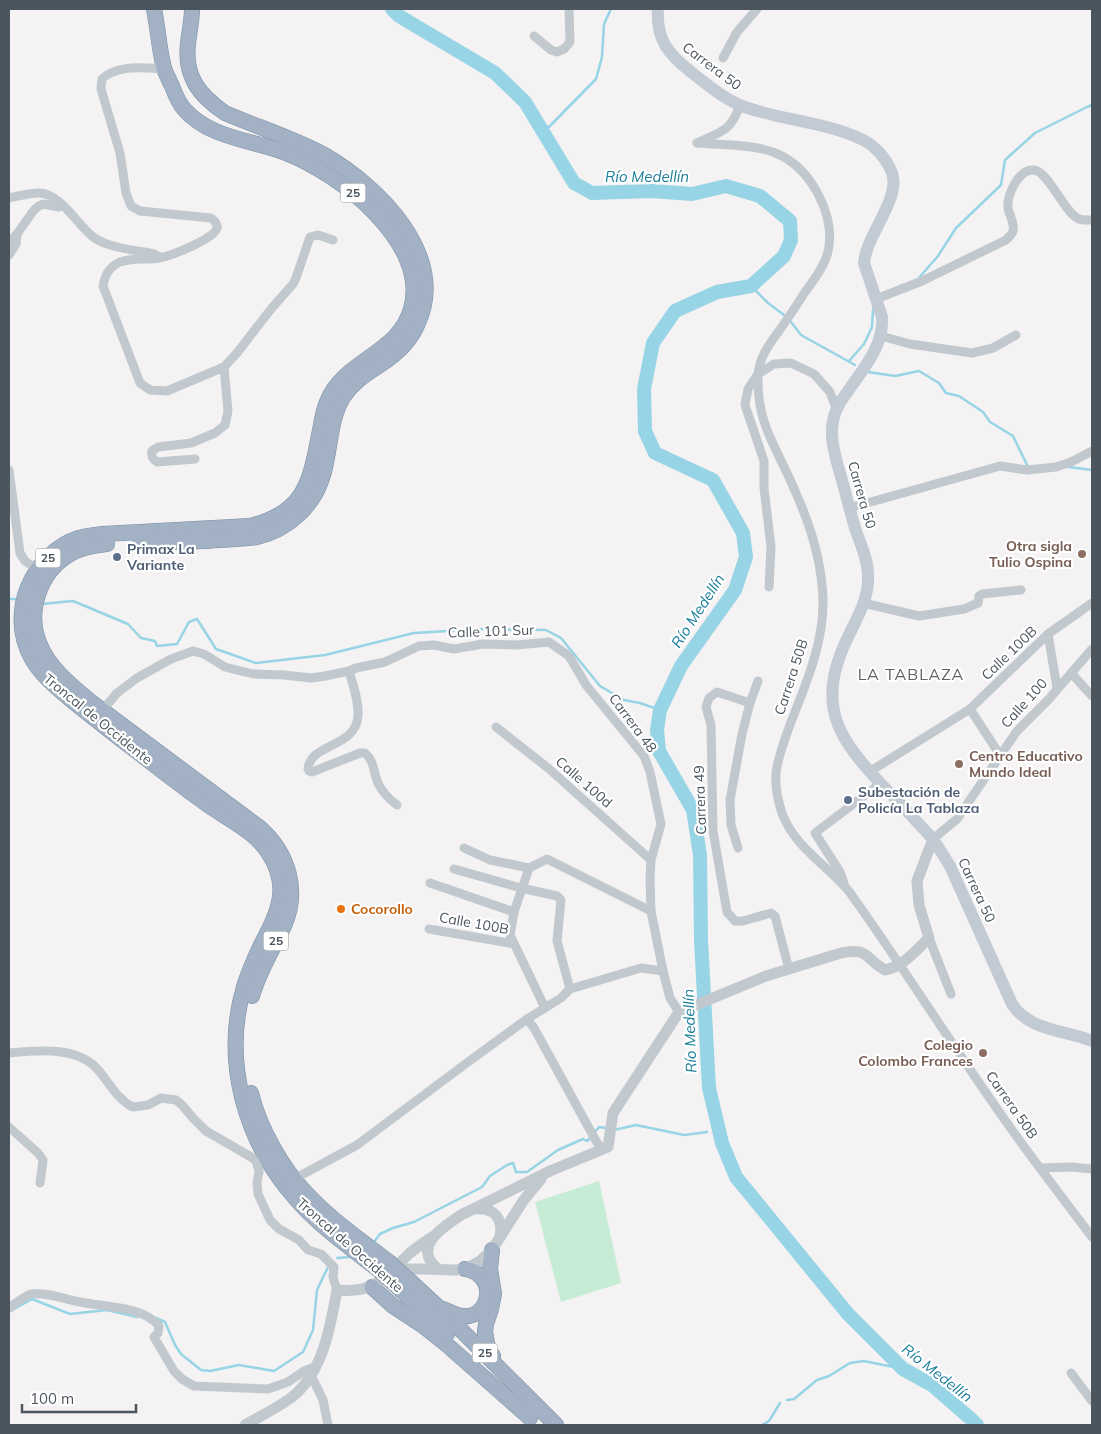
<svg xmlns="http://www.w3.org/2000/svg" width="1101" height="1434" font-family="Mulish,sans-serif">
	<rect width="100%" height="100%" fill="#f4f2f2"/>
	<path fill="#c6ecd5" d="M599,1181L621,1283L561,1302L535,1202Z"/>
	<g fill="none" stroke-linecap="round" stroke-linejoin="round">
		<g stroke="#97d4e5" stroke-width="2.5">
			<path d="M544,132L596,79L602,57L604,24L611,9"/>
			<path d="M918,279L938,256L956,228L1001,185L1005,160L1035,133L1087,107L1092,105"/>
			<path d="M751,286L768,303L788,318L801,335L855,365"/>
			<path d="M849,361L864,344L872,327L873,309"/>
			<path d="M868,372L895,376L919,371L939,383L946,393L959,396L983,412L990,422L1013,436L1028,467"/>
			<path d="M1069,467L1092,470"/>
			<path d="M9,599H15"/>
			<path d="M41,604L73,601L128,624L141,638L155,641L157,646L177,644L189,622L197,619L216,649L256,663L325,655L414,633L484,629L546,630L561,638L600,686L624,700L640,703L660,710"/>
			<path d="M614,1130L636,1125L684,1135L707,1132"/>
			<path d="M594,1133L599,1127L606,1128"/>
			<path d="M374,1242L380,1234L393,1228L414,1222L482,1187L490,1176L507,1165L513,1163L516,1172H527L558,1150L583,1139L587,1141L591,1137"/>
			<path d="M337,1258L350,1257"/>
			<path d="M9,1312L32,1299L70,1314L107,1310L137,1317"/>
			<path d="M156,1318L165,1322L175,1345L181,1354L201,1370L210,1371L239,1365L274,1371L303,1352L313,1330L317,1290L328,1267"/>
			<path d="M787,1400L794,1399L817,1380L829,1376L850,1363L864,1361L903,1369"/>
			<path d="M762,1425L769,1421L780,1403"/>
		</g>
		<path stroke="#97d4e5" stroke-width="14" d="M392,9L399,16L495,73L525,102L574,183L592,193L652,191L692,194L726,186L760,196L790,221L791,240L784,256L751,286L717,292L675,311L653,343L644,389L645,431L655,453L713,480L743,533L746,557L735,590L681,666L660,710L657,730L659,751L693,810L700,855L701,940L709,1088L722,1143L736,1177L848,1314L903,1369L932,1385L971,1419L977,1425"/>
		<g stroke="#7a8fa7" stroke-width="16">
			<g id="trunk">
				<path d="M154,9C158,28 159,49 164,68C166,74 169,80 172,86C175,94 178,102 184,109C209,138 252,140 286,153C340,174 430,243 411,309C399,354 343,360 327,402C322,413 322,423 319,435C310,483 304,513 250,526L103,534C95,535 87,536 79,538C56,545 37,565 28,587C19,609 19,635 31,657C40,674 55,686 70,699C90,715 110,731 131,747C156,766 181,786 208,805C228,819 254,831 268,852C292,888 277,914 260,947C254,960 248,973 244,987C222,1061 245,1142 296,1199C320,1227 351,1248 380,1271"/>
				<path d="M140,543C166,542 193,542 219,540C232,539 245,539 257,537C288,530 314,506 323,475C331,449 329,419 344,396C355,379 372,371 387,360C401,350 412,338 418,323C449,256 379,187 326,156C296,139 257,127 225,113C200,96 184,77 188,44C189,32 192,21 192,9"/>
				<path d="M107,544C94,545 81,548 70,554C39,572 26,613 40,645C49,668 72,686 91,702L260,828C288,853 300,890 284,926C273,949 259,971 252,996"/>
				<path d="M251,1093C259,1127 282,1168 306,1193C331,1220 361,1240 389,1262"/>
				<path d="M492,1250L490,1269L494,1294L491,1309L486,1324L485,1332L488,1348L493,1356"/>
				<path d="M412,1283L438,1307L556,1425"/>
				<path d="M372,1287L393,1306L422,1325L446,1344L530,1418"/>
				<path d="M403,1292L447,1334"/>
				<path d="M443,1309C449,1311 455,1315 462,1316C485,1319 496,1289 479,1275C475,1271 470,1270 465,1269"/>
			</g>
		</g>
		<g stroke="#c1c9cf" stroke-width="9">
			<path d="M534,36L551,50L557,52L564,49L570,42L569,9"/>
			<path d="M723,58L737,32L757,9"/>
			<path d="M165,69C145,68 117,64 102,79L101,89L120,153L126,193L131,206L140,211L211,218C214,221 218,223 217,228C214,239 171,256 159,258C147,260 131,258 120,262C109,267 105,275 103,286L140,383L150,390L167,391L224,367L237,353L271,309L293,284L296,278L310,237L318,235L333,240"/>
			<path d="M697,143C749,147 790,141 818,194C828,213 834,237 826,258C822,270 813,281 805,292C797,305 788,318 779,331C768,346 758,359 758,378C757,426 778,449 795,491C810,524 822,563 823,600C824,642 806,684 791,722C785,739 778,756 776,773C775,786 778,801 782,813C794,846 824,863 846,888C851,893 854,899 858,904C911,979 959,1056 1012,1130C1038,1167 1066,1202 1092,1237"/>
			<path d="M697,143C721,131 730,133 740,105"/>
			<path d="M9,198C18,196 29,193 39,193C60,193 77,224 92,236C106,248 136,250 154,254L160,257"/>
			<path d="M9,243L17,234L34,210L39,206L43,204L59,207L61,205"/>
			<path d="M9,255L16,244L17,234"/>
			<path d="M876,299L922,281L1006,240C1009,237 1012,234 1013,231C1015,223 1009,215 1008,208C1006,196 1019,168 1034,170C1048,171 1063,210 1077,218C1082,221 1087,220 1092,220"/>
			<path d="M881,336L910,344L972,353L993,348L1016,335"/>
			<path d="M195,459L157,462C153,459 151,457 152,451L158,447L191,443L215,433L225,425L228,411L224,367"/>
			<path d="M9,470L20,553L25,561L37,569"/>
			<path d="M849,508L1000,466L1027,470L1056,467L1071,462L1092,451"/>
			<path d="M769,587L771,547L764,488V461L745,405L748,389L758,374L774,364L791,363L814,374L830,392L836,408"/>
			<path d="M863,603L919,616L964,609L978,603L979,596L982,594L1021,590"/>
			<path d="M1048,634L1057,688"/>
			<path d="M1071,673L1092,696"/>
			<path d="M750,703L717,692L709,698L706,707L711,725L713,831L727,912L735,921H743L771,913L775,916L789,969"/>
			<path d="M970,709L1000,755"/>
			<path d="M102,711L117,693L137,678L171,659L193,651L204,654L225,667L253,674L284,675L311,678L325,676L349,671"/>
			<path d="M496,727L548,768L651,860"/>
			<path d="M869,772L970,709L1048,634L1092,603"/>
			<path d="M397,805C389,799 382,792 378,783C373,772 375,762 365,753H360L312,772L309,771L308,769C310,743 356,748 358,716C359,701 353,685 349,671L356,668L385,662L419,646L434,645L454,649L483,644L516,645L549,642L569,656L586,685L644,756L650,772L661,824L651,860L650,879L651,911L663,971L670,998L679,1012"/>
			<path d="M933,839L957,819L1017,731L1049,699L1092,649"/>
			<path d="M464,848L490,860L529,868"/>
			<path d="M738,848L731,825L730,800L742,734L750,703L758,681"/>
			<path d="M454,869L521,888L557,896L561,900L557,941L570,989"/>
			<path d="M430,883L514,912"/>
			<path d="M844,883L840,872L815,833L881,783"/>
			<path d="M429,929L514,944"/>
			<path d="M929,938L951,994"/>
			<path d="M545,1008L510,935L514,912L529,868L547,859L651,911"/>
			<path d="M527,1019L561,998L570,989L641,968L663,971"/>
			<path d="M9,1053C38,1050 79,1046 99,1071C110,1084 117,1099 133,1107L148,1105L161,1098L176,1100L182,1105L193,1118L206,1131L251,1157L256,1161L259,1171L257,1183L258,1194L270,1220L279,1229L299,1240L308,1250L321,1254L334,1267L333,1277L337,1290"/>
			<path d="M9,1127L38,1153L43,1160L40,1183"/>
			<path d="M1040,1168L1072,1167L1092,1169"/>
			<path d="M294,1179L357,1145L464,1065L527,1019L534,1028L596,1141L602,1149"/>
			<path d="M9,1308C15,1304 24,1296 31,1294C48,1292 64,1299 80,1302C104,1307 143,1306 159,1326L158,1333L154,1337L174,1371L182,1379L194,1386L268,1389L288,1382L304,1371L315,1367"/>
			<path d="M1071,1373L1092,1401"/>
			<path d="M311,1375L323,1400L328,1425"/>
		</g>
		<g stroke="#c1c9cf" stroke-width="11">
			<path d="M475,1209C493,1207 504,1218 500,1237"/>
			<path d="M438,1269C411,1247 443,1227 461,1215L550,1171L608,1147L613,1113L679,1012L766,976L841,953C869,947 865,959 885,970C903,967 917,949 929,938L919,905L917,881L933,839"/>
			<path d="M394,1272L404,1269H421L456,1270L465,1269L480,1261L492,1250L523,1201L541,1179"/>
			<path d="M245,1425C259,1417 279,1407 292,1397C323,1372 330,1328 337,1290C376,1294 384,1277 410,1253C417,1247 425,1242 432,1237"/>
		</g>
		<path stroke="#c2cad3" stroke-width="12" d="M658,9C656,39 668,54 691,72C708,85 725,100 745,107C782,120 823,122 859,138C874,144 887,159 892,173C901,199 866,235 864,263L882,317C884,346 863,369 848,391C841,401 835,409 833,421C830,437 834,451 838,466C844,487 849,507 855,528C860,543 868,559 868,575C870,603 850,628 841,653C818,711 843,743 881,784C899,802 916,821 933,839L950,866L1012,1004C1029,1031 1065,1030 1092,1041"/>
		<use href="#trunk" stroke="#a2b2c4" stroke-width="15"/>
		<g stroke="#7a8fa7" stroke-width="16" stroke-linecap="butt">
			<g id="trunk-bridge">
				<path d="M389,1262L412,1283"/>
				<path d="M380,1271L403,1292"/>
			</g>
		</g>
		<use href="#trunk-bridge" stroke="#a2b2c4" stroke-width="15"/>
	</g>
	<g fill="#8d6e63" stroke="#fff" stroke-width="2">
		<circle cx="1082" cy="554" r="5"/>
		<circle cx="959" cy="764" r="5"/>
		<circle cx="983" cy="1053" r="5"/>
	</g>
	<g fill="#5c6f8a" stroke="#fff" stroke-width="2">
		<circle cx="117" cy="557" r="5"/>
		<circle cx="848" cy="800" r="5"/>
	</g>
	<circle fill="#e8710a" stroke="#fff" stroke-width="2" cx="341" cy="909" r="5"/>
	<g text-anchor="middle" stroke-width="4.5" stroke-linejoin="round" paint-order="stroke">
		<g fill="#fff" stroke="#81888e" stroke-width="1">
			<rect x="340.5" y="183.5" width="25" height="19" rx="4"/>
			<rect x="35.5" y="548.5" width="25" height="19" rx="4"/>
			<rect x="263.5" y="931.5" width="25" height="19" rx="4"/>
			<rect x="472.5" y="1343.5" width="25" height="19" rx="4"/>
		</g>
		<g font-size="12" font-weight="bold" fill="#4b555e">
			<text x="353" y="197">25</text>
			<text x="48" y="562">25</text>
			<text x="276" y="945">25</text>
			<text x="485" y="1357">25</text>
		</g>
		<g font-size="14" fill="#4b555e" stroke="#fff">
			<text transform="translate(712 66) rotate(37)" y="5">Carrera 50</text>
			<text transform="translate(862 495) rotate(74)" y="5">Carrera 50</text>
			<text transform="translate(491 631) rotate(-2)" y="5">Calle 101 Sur</text>
			<text transform="translate(1009 653) rotate(-44)" y="5">Calle 100B</text>
			<text transform="translate(791 677) rotate(-72)" y="5">Carrera 50B</text>
			<text transform="translate(1024 703) rotate(-48)" y="5">Calle 100</text>
			<text transform="translate(98 719) rotate(39)" y="5">Troncal de Occidente</text>
			<text transform="translate(633 723) rotate(53)" y="5">Carrera 48</text>
			<text transform="translate(584 782) rotate(41)" y="5">Calle 100d</text>
			<text transform="translate(700 800) rotate(-92)" y="5">Carrera 49</text>
			<text transform="translate(977 890) rotate(65)" y="5">Carrera 50</text>
			<text transform="translate(474 923) rotate(10)" y="5">Calle 100B</text>
			<text transform="translate(1012 1105) rotate(55)" y="5">Carrera 50B</text>
			<text transform="translate(350 1245) rotate(41)" y="5">Troncal de Occidente</text>
		</g>
		<g font-size="14" font-weight="bold" fill="#785e54" stroke="#fff" text-anchor="end">
			<text x="1072" y="551">Otra sigla<tspan x="1072" dy="16">Tulio Ospina</tspan></text>
			<text x="969" y="761" text-anchor="start">Centro Educativo<tspan x="969" dy="16">Mundo Ideal</tspan></text>
			<text x="973" y="1050">Colegio<tspan x="973" dy="16">Colombo Frances</tspan></text>
		</g>
		<g font-size="14" font-weight="bold" fill="#4e5e75" stroke="#fff" text-anchor="start">
			<text x="127" y="554">Primax La<tspan x="127" dy="16">Variante</tspan></text>
			<text x="858" y="797">Subestación de<tspan x="858" dy="16">Policía La Tablaza</tspan></text>
		</g>
		<g font-size="14" font-weight="bold" fill="#c56008" stroke="#fff" text-anchor="start">
			<text x="351" y="914">Cocorollo</text>
		</g>
		<g font-size="15" font-style="italic" fill="#1a7e9a" stroke="#fff">
			<text x="647" y="182">Río Medellín</text>
			<text transform="translate(698 611) rotate(-57)" y="5">Río Medellín</text>
			<text transform="translate(690 1031) rotate(-92)" y="5">Río Medellín</text>
			<text transform="translate(937 1373) rotate(38)" y="5">Río Medellín</text>
		</g>
		<g font-size="16" letter-spacing="1" fill="#5f6266" stroke="#fff">
			<text x="911" y="680">LA TABLAZA</text>
		</g>
	</g>
	<rect width="1101" height="1434" fill="none" stroke="#4b555e" stroke-width="20"/>
	<path d="M22 1404v8h114v-8" fill="none" stroke="#4b555e" stroke-width="2.5"/>
	<text x="30" y="1404" font-size="15" fill="#4b555e" stroke="#ffffff" stroke-width="4" paint-order="stroke">100 m</text>
</svg>
